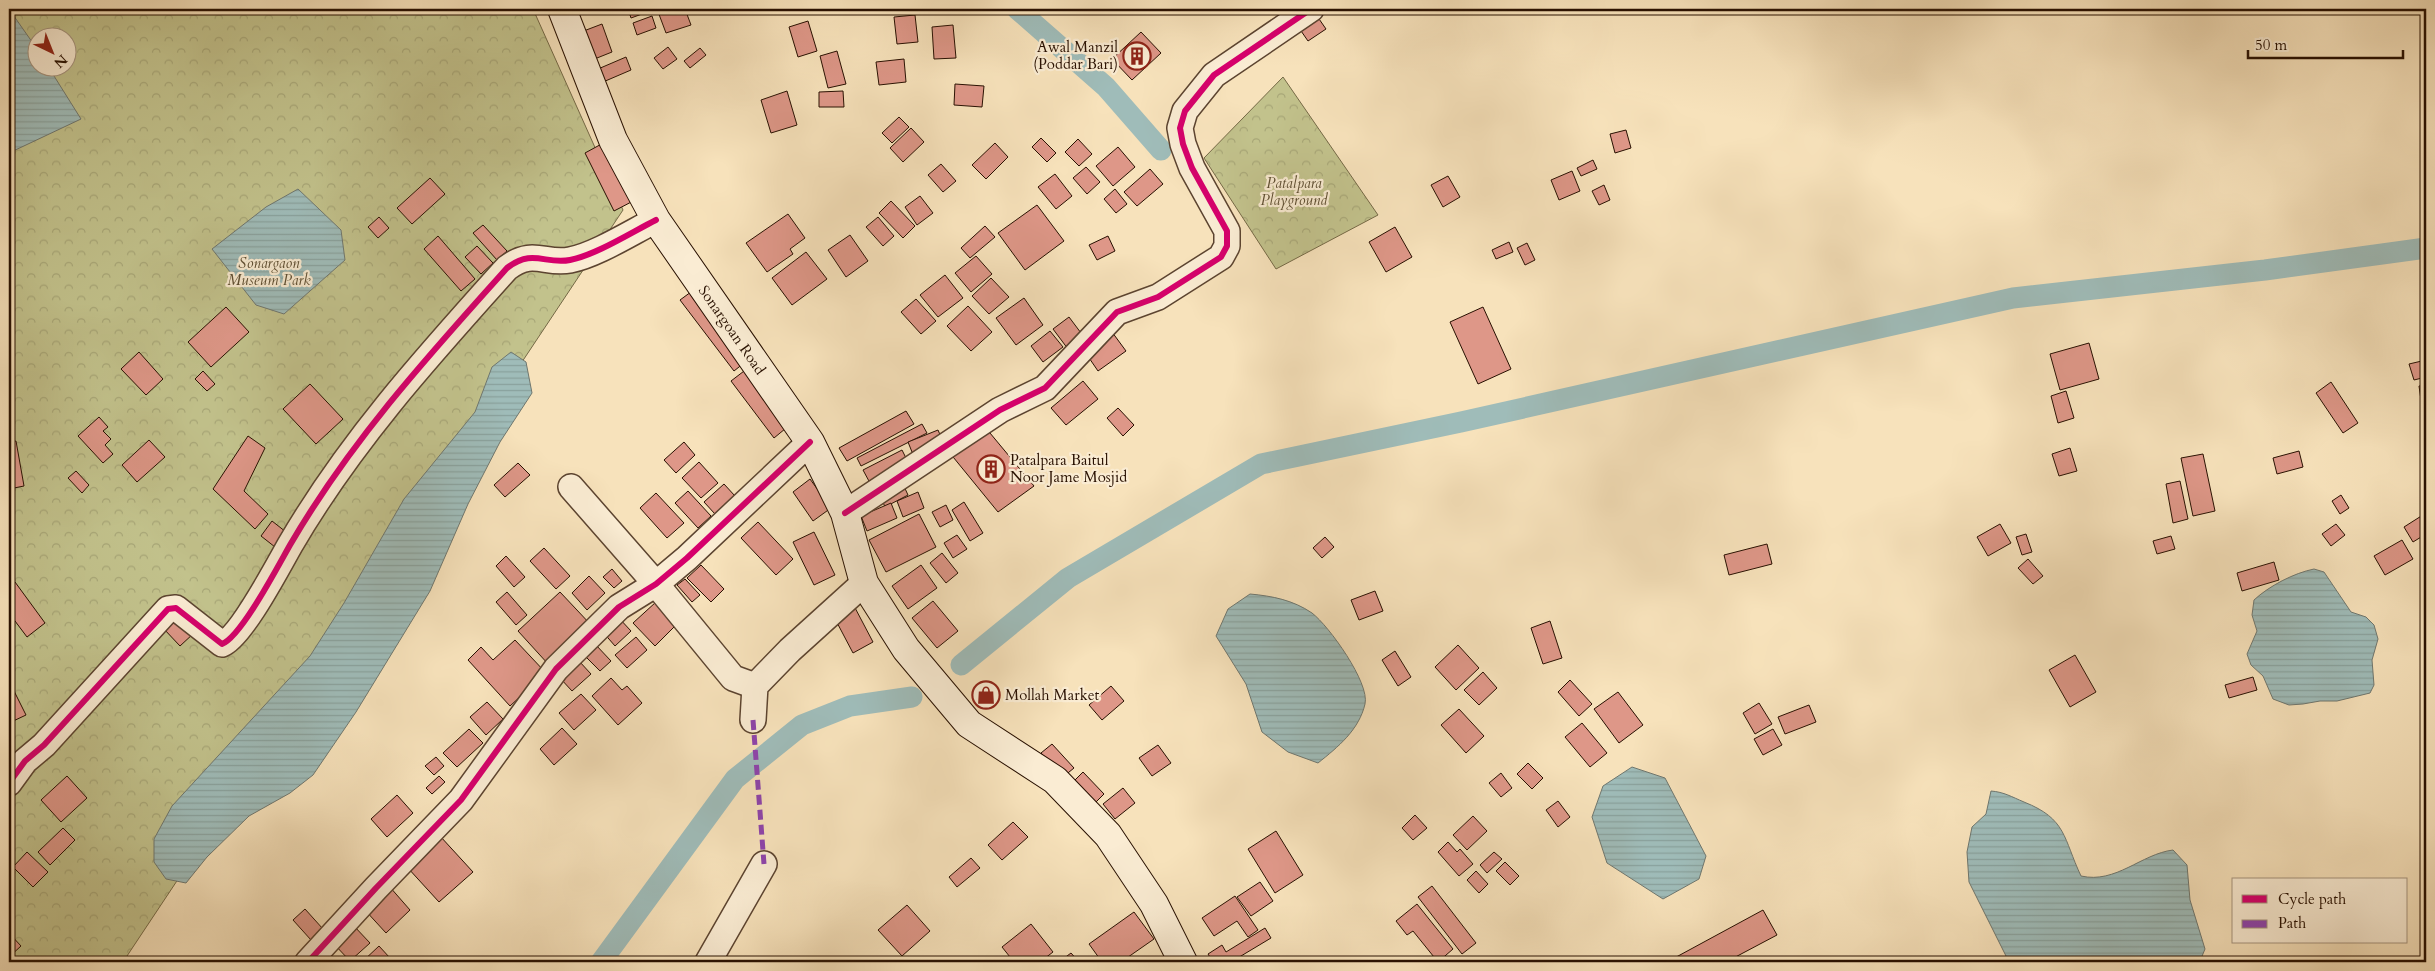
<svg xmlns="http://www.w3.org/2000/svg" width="2435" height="971" font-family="Cardo,serif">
	<defs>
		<pattern id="forest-crowns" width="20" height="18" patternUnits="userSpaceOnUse" patternTransform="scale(1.25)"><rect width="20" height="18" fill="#c2c28c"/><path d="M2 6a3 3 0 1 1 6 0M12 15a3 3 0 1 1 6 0" fill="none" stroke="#a7a677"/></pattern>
		<pattern id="water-rules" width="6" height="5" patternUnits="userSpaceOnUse" patternTransform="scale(1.25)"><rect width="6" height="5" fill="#9fbcb9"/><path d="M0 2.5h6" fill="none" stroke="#89a19d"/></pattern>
	</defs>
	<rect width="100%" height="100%" fill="#f7e2bb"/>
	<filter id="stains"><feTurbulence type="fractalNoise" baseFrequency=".004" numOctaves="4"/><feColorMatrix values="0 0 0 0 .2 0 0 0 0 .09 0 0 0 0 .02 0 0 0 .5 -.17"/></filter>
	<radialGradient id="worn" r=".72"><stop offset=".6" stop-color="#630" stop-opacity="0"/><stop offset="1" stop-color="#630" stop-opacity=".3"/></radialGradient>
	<g fill="url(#forest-crowns)" stroke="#756946" fill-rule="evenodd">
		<path d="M9,9H533L623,210L123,962H9ZM38,38H68V68H38Z"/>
		<path d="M1283,77L1378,215L1276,269L1204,158Z"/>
	</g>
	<g fill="url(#water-rules)" stroke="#6f776f">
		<path d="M9,9L37,49L38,68H49L81,119L9,153Z"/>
		<path d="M298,189L341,230L345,260L284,314L256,305L212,249L266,207Z"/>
		<path d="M511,352L526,362L532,393L500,442L468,504L430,591L356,712L313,775L290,793L249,816L207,857L186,883L166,879L154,862V839L172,806L310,656L344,603L404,499L475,412L492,367Z"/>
		<path d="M2314,569L2324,572L2351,612L2366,617L2374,625L2378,639L2372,660L2374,685L2370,693L2337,701H2320L2303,704L2289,705L2273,699L2263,676L2251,665L2247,654L2257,631L2252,615L2254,600C2269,586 2294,573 2314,569Z"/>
		<path d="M1250,594C1272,596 1293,600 1312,613C1329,626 1370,683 1365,704C1359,730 1338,747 1318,763L1288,752L1262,732L1246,684L1216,636L1228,609Z"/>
		<path d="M1632,767L1665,778L1706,856L1699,879L1663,899L1607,863L1592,817L1603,786Z"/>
		<path d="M1991,791C2004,792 2012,797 2024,802C2067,819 2063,838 2081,876C2116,884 2141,854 2173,850L2187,865L2190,900L2205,949L2200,961L2009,962L1969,882L1967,852L1972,827L1986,814Z"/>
	</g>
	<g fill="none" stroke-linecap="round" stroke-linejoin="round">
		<g stroke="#9fbcb9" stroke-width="21">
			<path d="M1017,9L1106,87L1161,150"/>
			<path d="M961,665L1068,578L1261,464L1461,422L2013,298L2265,270L2426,248"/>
			<path d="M601,962L735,779L802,725L850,706L912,697"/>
		</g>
	</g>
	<g fill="#de9788" stroke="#281001">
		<path d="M628,9H652L653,10L631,18Z"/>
		<path d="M657,9H685L691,25L666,33Z"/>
		<path d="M915,15L918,42L897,44L894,17Z"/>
		<path d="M652,16L656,28L637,35L633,23Z"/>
		<path d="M1317,16L1326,29L1308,41L1299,28Z"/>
		<path d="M808,21L817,51L798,57L789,27Z"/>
		<path d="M602,24L612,52L592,60L581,32Z"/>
		<path d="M953,25L956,58L934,59L932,27Z"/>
		<path d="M1141,32L1161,53L1132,80L1112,59Z"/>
		<path d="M668,47L677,59L663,69L654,58Z"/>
		<path d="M700,48L706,55L690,68L684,61Z"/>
		<path d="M837,51L846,84L828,88L820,56Z"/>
		<path d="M626,57L631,70L603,82L598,69Z"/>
		<path d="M904,59L906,82L879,85L876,62Z"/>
		<path d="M955,84L984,86L982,107L954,105Z"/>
		<path d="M787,91L797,125L771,133L761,100Z"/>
		<path d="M843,91L844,107H819V92Z"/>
		<path d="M899,117L909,127L892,143L882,133Z"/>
		<path d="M911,128L924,142L903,162L890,148Z"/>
		<path d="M1626,130L1631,148L1615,153L1610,134Z"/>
		<path d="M1041,138L1056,153L1047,162L1032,147Z"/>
		<path d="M1078,139L1092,154L1079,166L1065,152Z"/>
		<path d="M607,141L637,199L614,211L585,153Z"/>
		<path d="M995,143L1008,157L986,179L972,165Z"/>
		<path d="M1118,147L1135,167L1113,186L1096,166Z"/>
		<path d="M1593,160L1597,169L1581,176L1577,168Z"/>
		<path d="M941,164L956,181L943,192L928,175Z"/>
		<path d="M1086,167L1100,182L1087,194L1073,178Z"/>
		<path d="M1150,169L1163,184L1137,206L1124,192Z"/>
		<path d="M1572,171L1580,191L1559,200L1551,180Z"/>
		<path d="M1055,174L1072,196L1056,209L1038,187Z"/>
		<path d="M1448,176L1460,197L1443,207L1431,185Z"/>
		<path d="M430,178L445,194L412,224L397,208Z"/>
		<path d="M1604,185L1610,200L1599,205L1592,191Z"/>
		<path d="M1115,189L1127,204L1116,213L1104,199Z"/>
		<path d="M920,196L933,213L917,225L905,207Z"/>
		<path d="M891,201L915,226L903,238L879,213Z"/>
		<path d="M1037,205L1064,241L1025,270L998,233Z"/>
		<path d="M788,214L805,238L790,249L793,254L767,272L746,243Z"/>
		<path d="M379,217L389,228L378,238L368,227Z"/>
		<path d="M878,217L894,236L883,246L866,227Z"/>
		<path d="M483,225L507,251L497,260L473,233Z"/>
		<path d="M985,226L995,237L970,258L961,248Z"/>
		<path d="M1395,227L1412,257L1386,272L1369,242Z"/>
		<path d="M850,235L868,261L846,277L828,250Z"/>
		<path d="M438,236L475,279L461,291L424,249Z"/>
		<path d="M1108,236L1115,251L1097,260L1089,245Z"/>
		<path d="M1509,242L1513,252L1496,259L1492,250Z"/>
		<path d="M1527,243L1535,260L1525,265L1517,248Z"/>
		<path d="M477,246L493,263L481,274L465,257Z"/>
		<path d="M806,252L827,279L792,305L772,278Z"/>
		<path d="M976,256L992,274L971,292L955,273Z"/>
		<path d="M945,275L963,298L938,317L920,295Z"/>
		<path d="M991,278L1009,297L989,314L972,296Z"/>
		<path d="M695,289L749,359L734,371L680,300Z"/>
		<path d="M1024,298L1043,325L1016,345L996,318Z"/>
		<path d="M916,299L936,321L921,334L901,312Z"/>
		<path d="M968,306L992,332L971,351L947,326Z"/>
		<path d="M226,307L249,332L211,367L188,342Z"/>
		<path d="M1483,307L1511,369L1478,384L1450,322Z"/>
		<path d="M1069,317L1084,337L1068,349L1053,329Z"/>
		<path d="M1050,331L1063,347L1043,362L1031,346Z"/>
		<path d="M1112,332L1126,351L1098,371L1085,352Z"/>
		<path d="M2089,343L2099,379L2060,390L2050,354Z"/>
		<path d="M139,352L163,379L146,395L121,369Z"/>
		<path d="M2426,360V377L2414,380L2409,364Z"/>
		<path d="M748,368L791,424L774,438L731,381Z"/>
		<path d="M203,371L215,384L207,391L195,379Z"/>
		<path d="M1083,381L1098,399L1066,425L1051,408Z"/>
		<path d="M2331,382L2358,423L2343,433L2316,393Z"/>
		<path d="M310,384L343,419L316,444L283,409Z"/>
		<path d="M2426,385V399L2421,400L2419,386Z"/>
		<path d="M2066,391L2074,418L2058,423L2051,396Z"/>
		<path d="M1118,408L1134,425L1123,436L1107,418Z"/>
		<path d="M906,411L914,424L847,461L839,448Z"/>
		<path d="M99,417L108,427L103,431L111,439L105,445L113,454L103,463L78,436Z"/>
		<path d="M922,424L927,433L861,466L857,458Z"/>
		<path d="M985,427L1034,486L998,512L949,452Z"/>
		<path d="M938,430L944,444L914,457L908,442Z"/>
		<path d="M248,436L265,448L244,491L268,514L255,529L213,489Z"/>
		<path d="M149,440L165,457L137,482L122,465Z"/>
		<path d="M16,441L24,486L9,489V442Z"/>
		<path d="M684,442L695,455L676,473L664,460Z"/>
		<path d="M2070,448L2077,471L2059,476L2052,454Z"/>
		<path d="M902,450L909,464L870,483L863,470Z"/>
		<path d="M2299,451L2303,467L2277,474L2273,458Z"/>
		<path d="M2203,454L2215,511L2193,516L2181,458Z"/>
		<path d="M699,462L718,483L701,498L682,478Z"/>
		<path d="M518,463L530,475L505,497L494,485Z"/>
		<path d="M76,471L89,485L82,493L68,478Z"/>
		<path d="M810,479L831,508L813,521L793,492Z"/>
		<path d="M2180,481L2188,519L2173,523L2166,484Z"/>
		<path d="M902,482L908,495L885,507L879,493Z"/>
		<path d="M724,484L735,496L715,514L704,502Z"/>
		<path d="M688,491L711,516L698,528L675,503Z"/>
		<path d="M918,492L924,508L903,517L897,501Z"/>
		<path d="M656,493L684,523L667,538L640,508Z"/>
		<path d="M2341,495L2349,508L2340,514L2332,501Z"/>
		<path d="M964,502L983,533L970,541L952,510Z"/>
		<path d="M891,503L897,518L867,531L861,516Z"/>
		<path d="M946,505L953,520L940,527L932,512Z"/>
		<path d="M2426,513V534L2413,542L2404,527Z"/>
		<path d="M919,514L936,547L886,572L869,540Z"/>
		<path d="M272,521L286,532L275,547L261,536Z"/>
		<path d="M758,522L793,559L776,575L741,538Z"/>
		<path d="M2000,524L2011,543L1988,556L1977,537Z"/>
		<path d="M2336,524L2345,535L2331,546L2322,534Z"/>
		<path d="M814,532L835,575L814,585L793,542Z"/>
		<path d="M2026,534L2032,552L2022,555L2016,537Z"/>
		<path d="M957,535L967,549L953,558L944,543Z"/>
		<path d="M2171,536L2175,549L2157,554L2153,541Z"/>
		<path d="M1325,537L1334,547L1322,558L1313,548Z"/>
		<path d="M2402,540L2413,559L2385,575L2374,556Z"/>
		<path d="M1767,544L1772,564L1729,575L1724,555Z"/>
		<path d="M544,548L570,576L556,589L530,561Z"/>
		<path d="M942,553L958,573L946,583L930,563Z"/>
		<path d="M506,556L525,577L514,587L496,566Z"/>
		<path d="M2028,559L2043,576L2033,584L2018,568Z"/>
		<path d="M2274,562L2279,580L2242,591L2237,573Z"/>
		<path d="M701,565L724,589L711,602L687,578Z"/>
		<path d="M921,565L937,588L908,609L892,586Z"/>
		<path d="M612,569L622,581L614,588L603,577Z"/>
		<path d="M589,576L605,593L587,610L572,593Z"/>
		<path d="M685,579L700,595L692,602L677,585Z"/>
		<path d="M15,582L45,623L27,637L9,613V586Z"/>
		<path d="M1375,591L1383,611L1359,620L1351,600Z"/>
		<path d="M507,592L527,615L516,625L496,602Z"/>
		<path d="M560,592L592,626L549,665L518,631Z"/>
		<path d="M933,601L958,631L937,648L912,618Z"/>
		<path d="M656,602L677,624L655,646L633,623Z"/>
		<path d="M853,604L873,642L853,653L833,615Z"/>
		<path d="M178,615L194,633L180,646L163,628Z"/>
		<path d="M618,617L631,631L615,646L602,631Z"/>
		<path d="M1550,621L1562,658L1543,664L1531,628Z"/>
		<path d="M636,637L647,650L627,668L615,655Z"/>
		<path d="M515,640L546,673L510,706L468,660L481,647L493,660Z"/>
		<path d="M595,644L611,661L600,671L584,655Z"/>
		<path d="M1458,645L1479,668L1456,690L1435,667Z"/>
		<path d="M1395,651L1411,677L1398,686L1382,660Z"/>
		<path d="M2075,655L2096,692L2070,707L2049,670Z"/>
		<path d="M579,661L591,674L572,691L560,678Z"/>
		<path d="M1483,672L1497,688L1479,705L1464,690Z"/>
		<path d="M2253,677L2257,690L2229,698L2225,685Z"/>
		<path d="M611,678L622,690L627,686L642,703L618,725L592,696Z"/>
		<path d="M1570,680L1592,704L1579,716L1558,692Z"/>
		<path d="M9,681L26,715L9,723Z"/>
		<path d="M1111,686L1124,701L1102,720L1089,705Z"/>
		<path d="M1618,692L1643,725L1619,743L1594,709Z"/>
		<path d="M581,694L596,710L574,730L559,713Z"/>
		<path d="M487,702L503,719L486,735L470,717Z"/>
		<path d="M1759,703L1772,724L1755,734L1743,713Z"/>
		<path d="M1809,705L1816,722L1785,734L1778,717Z"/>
		<path d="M1459,709L1484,736L1466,753L1441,725Z"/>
		<path d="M1582,723L1607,753L1590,767L1565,737Z"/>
		<path d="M562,728L577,744L554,765L540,749Z"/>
		<path d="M469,729L483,743L457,767L443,753Z"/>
		<path d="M1773,729L1782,745L1763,755L1754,739Z"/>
		<path d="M1052,744L1074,768L1063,777L1041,753Z"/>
		<path d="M1158,745L1171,763L1152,776L1139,758Z"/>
		<path d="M436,757L444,766L434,775L425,766Z"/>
		<path d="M1528,763L1543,778L1532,789L1517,774Z"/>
		<path d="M1083,772L1104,794L1092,806L1071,784Z"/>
		<path d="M1501,773L1512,788L1501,797L1489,783Z"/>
		<path d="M67,776L87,798L61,822L41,800Z"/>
		<path d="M439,776L445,782L432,794L426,788Z"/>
		<path d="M1123,788L1135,803L1115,819L1103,804Z"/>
		<path d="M397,795L413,813L387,837L371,819Z"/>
		<path d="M1558,801L1570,817L1558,827L1546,810Z"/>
		<path d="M1415,815L1427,828L1413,840L1402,828Z"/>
		<path d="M1473,816L1487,831L1467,850L1453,835Z"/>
		<path d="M1013,822L1028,837L1002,860L988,845Z"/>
		<path d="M63,828L75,840L50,865L38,852Z"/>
		<path d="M1276,831L1303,875L1275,893L1248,849Z"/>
		<path d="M440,836L473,872L439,902L407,867Z"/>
		<path d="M1448,842L1457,852L1460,849L1473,864L1459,876L1438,852Z"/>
		<path d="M27,852L48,872L33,887L13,867Z"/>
		<path d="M1494,852L1502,859L1487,873L1480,865Z"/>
		<path d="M971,858L980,868L957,887L949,877Z"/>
		<path d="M1505,862L1519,876L1510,885L1496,871Z"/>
		<path d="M1476,871L1488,884L1479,893L1467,880Z"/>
		<path d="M1260,882L1273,901L1251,916L1237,897Z"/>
		<path d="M389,886L410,910L386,933L364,909Z"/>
		<path d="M1432,886L1476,943L1462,954L1418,897Z"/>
		<path d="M1235,896L1258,930L1248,937L1237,921L1214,936L1202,918Z"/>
		<path d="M1417,904L1453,949L1438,962L1413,931L1407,935L1396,921Z"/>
		<path d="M907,905L930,931L902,956L878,930Z"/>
		<path d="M305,909L323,929L311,940L293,920Z"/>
		<path d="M1763,910L1777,935L1726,962H1667Z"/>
		<path d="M1134,912L1154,939L1121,962H1102L1089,944Z"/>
		<path d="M1031,924L1053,952L1040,962H1014L1002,947Z"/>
		<path d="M353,925L370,943L350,961L333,943Z"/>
		<path d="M1265,928L1271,938L1231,962H1213L1208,954L1222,945L1226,952Z"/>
		<path d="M9,933L21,946L9,957Z"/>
		<path d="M379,946L390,958L385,962H362Z"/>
		<path d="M1071,953L1079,962H1059Z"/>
	</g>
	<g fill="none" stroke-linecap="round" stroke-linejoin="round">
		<g stroke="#5c4430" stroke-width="28">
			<g id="street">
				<path d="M571,487L656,584L733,678L755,686"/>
				<path d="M845,513L1000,410L1045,388L1117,312L1158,297L1221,257L1227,246V231L1192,168L1183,144L1180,128L1185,111L1214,75L1311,9"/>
				<path d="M753,720L755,686L790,650L864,583"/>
				<path d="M9,783L25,761L44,745L168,609L176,608L222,644C241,637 278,566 290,545C350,442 427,357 507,268C533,248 545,265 570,260C596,255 632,232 656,220"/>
				<path d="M308,962L376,888L461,800L556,669L619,607L656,584L687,558L810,442"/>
				<path d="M708,962L764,864"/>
			</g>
		</g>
		<g stroke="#281001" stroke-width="30">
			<path id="secondary" d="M562,9L613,140L656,220L810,442L845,513L864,583L906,649L969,724L1055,780L1108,835L1154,904L1183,962"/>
		</g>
		<use href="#street" stroke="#faecd3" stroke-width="25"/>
		<use href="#secondary" stroke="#faecd3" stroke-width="28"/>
		<path stroke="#8e44ad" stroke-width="5" stroke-dasharray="10 5" stroke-linecap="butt" d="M753,720L764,864"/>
		<g stroke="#faecd3" stroke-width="9">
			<g id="cycleway">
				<path d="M845,513L1000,410L1045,388L1117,312L1158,297L1221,257L1227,246V231L1192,168L1183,144L1180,128L1185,111L1214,75L1311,9"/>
				<path d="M9,783L25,761L44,745L168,609L176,608L222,644C241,637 278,566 290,545C350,442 427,357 507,268C533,248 545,265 570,260C596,255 632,232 656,220"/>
				<path d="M308,962L376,888L461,800L556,669L619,607L656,584L687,558L810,442"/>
			</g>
		</g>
		<use href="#cycleway" stroke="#d6006c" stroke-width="6"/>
	</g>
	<defs>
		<g id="building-ring" transform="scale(1.4375)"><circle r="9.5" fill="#faecd3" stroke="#8f2418" stroke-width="1.5"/><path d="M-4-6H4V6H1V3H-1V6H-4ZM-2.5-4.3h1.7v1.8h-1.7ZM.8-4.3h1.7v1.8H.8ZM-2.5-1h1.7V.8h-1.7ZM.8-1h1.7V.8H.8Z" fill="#8f2418"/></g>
		<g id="shop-ring" transform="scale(1.4375)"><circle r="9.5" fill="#faecd3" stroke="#8f2418" stroke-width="1.5"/><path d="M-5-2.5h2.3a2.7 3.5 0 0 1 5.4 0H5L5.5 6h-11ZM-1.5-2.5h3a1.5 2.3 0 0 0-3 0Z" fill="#8f2418"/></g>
	</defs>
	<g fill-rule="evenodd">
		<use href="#building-ring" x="1137" y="56"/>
		<use href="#building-ring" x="991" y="469"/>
		<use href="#shop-ring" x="986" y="695"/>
	</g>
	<g text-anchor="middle" stroke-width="4.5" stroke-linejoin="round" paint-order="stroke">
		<g font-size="15" fill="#281001" stroke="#faecd3" text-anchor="start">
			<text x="1118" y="52" text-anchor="end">Awal Manzil<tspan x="1118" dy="17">(Poddar Bari)</tspan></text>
			<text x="1010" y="465">Patalpara Baitul<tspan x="1010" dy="17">Noor Jame Mosjid</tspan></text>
			<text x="1005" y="700">Mollah Market</text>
		</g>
		<g font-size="15" font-style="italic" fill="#5e4e32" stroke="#faecd3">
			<text x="1294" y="188">Patalpara<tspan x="1294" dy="17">Playground</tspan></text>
			<text x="269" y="268">Sonargaon<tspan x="269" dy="17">Museum Park</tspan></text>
		</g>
		<g font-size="15" fill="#281001" stroke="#faecd3">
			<text transform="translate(732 330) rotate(55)" y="5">Sonargoan Road</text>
		</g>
	</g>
	<rect width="2435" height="971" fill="none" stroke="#f7e2bb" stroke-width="30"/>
	<rect x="10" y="10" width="2415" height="951" fill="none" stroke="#281001" stroke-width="2.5"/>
	<rect x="15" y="15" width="2405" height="941" fill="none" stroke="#281001"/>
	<rect x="2232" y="878" width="175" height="65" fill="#faecd3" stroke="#a6947f"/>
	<rect x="2242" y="895" width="25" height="8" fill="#d6006c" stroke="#a6947f"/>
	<text x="2278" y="904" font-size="15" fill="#281001">Cycle path</text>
	<rect x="2242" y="920" width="25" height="8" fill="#8e44ad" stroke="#a6947f"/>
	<text x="2278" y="928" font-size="15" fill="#281001">Path</text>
	<g transform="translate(52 52) rotate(137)"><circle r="24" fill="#faecd3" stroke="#a6947f"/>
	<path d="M0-4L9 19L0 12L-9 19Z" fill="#8f2418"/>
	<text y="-8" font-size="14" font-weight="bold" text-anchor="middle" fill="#281001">N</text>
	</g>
	<path d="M2248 50v8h155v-8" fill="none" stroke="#281001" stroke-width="2.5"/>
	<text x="2255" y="50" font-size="15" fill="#281001" stroke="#faecd3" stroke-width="4" paint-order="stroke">50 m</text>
	<rect width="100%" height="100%" filter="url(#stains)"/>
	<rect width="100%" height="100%" fill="url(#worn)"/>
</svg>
